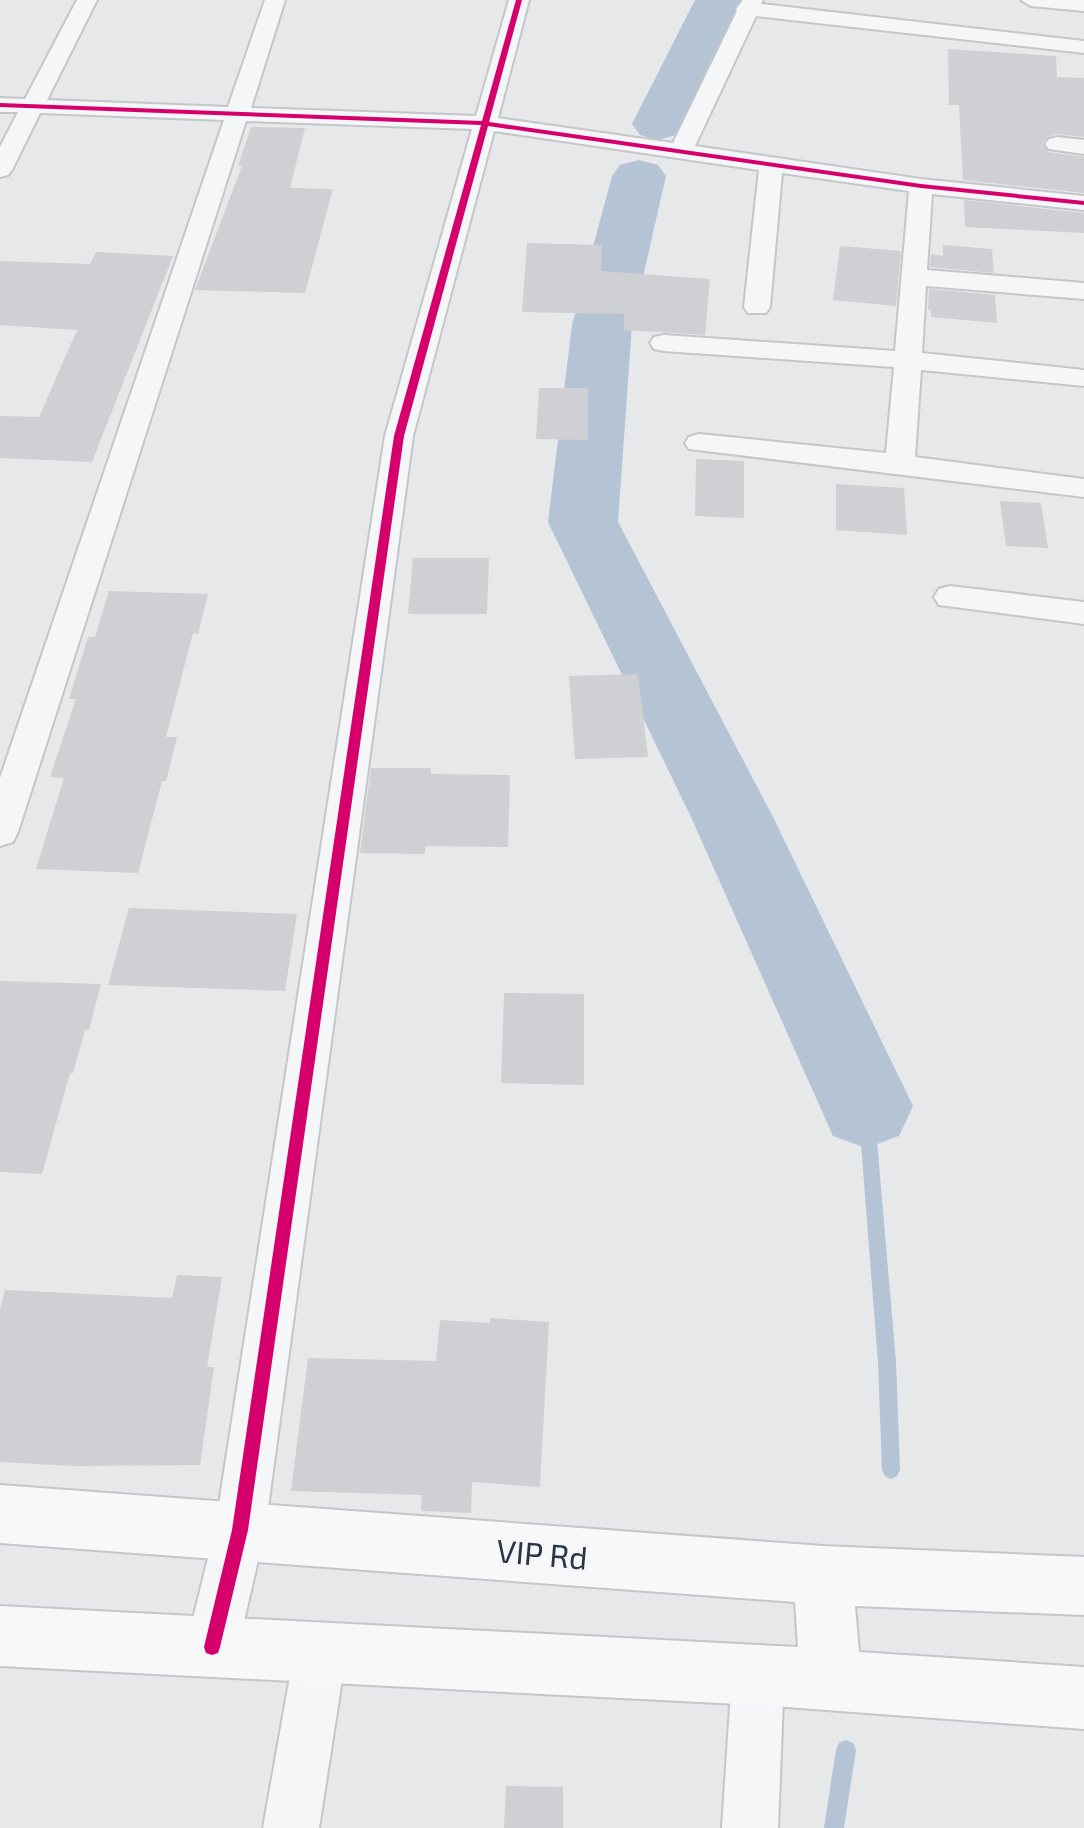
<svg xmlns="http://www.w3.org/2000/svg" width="1084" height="1828" font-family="'Exo 2',sans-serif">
	<rect width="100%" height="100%" fill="#e6e8ea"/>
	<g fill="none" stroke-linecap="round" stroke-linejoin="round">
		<g fill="#b4c4d5" fill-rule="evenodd">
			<path d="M866,1099L871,1101L874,1106L896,1362L900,1470L897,1476L891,1479L885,1476L882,1470L878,1362L858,1106L861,1101Z"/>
			<path d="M846,1740L853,1743L856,1750L844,1828H824L836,1750L839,1743Z"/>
		</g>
		<g fill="#b4c4d5" fill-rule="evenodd">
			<path d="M695,0H741L676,135L658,140L640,135L632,124Z"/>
			<path d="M639,160L658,165L666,176L632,325L618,522L773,817L913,1106L899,1136L866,1148L833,1136L691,817L548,522L572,325L612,176L620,165Z"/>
		</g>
	</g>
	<g fill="#ced0d3">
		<path d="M948,49L1056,56L1057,77L1084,78V137L1056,134L1047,137L1042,144L1049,152L1084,157V193L963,180L959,105H949Z"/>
		<path d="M251,127L305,128L290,188L333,189L305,293L195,290L242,166H238Z"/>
		<path d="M964,200L1084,213V233L965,227Z"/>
		<path d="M527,243L602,245L601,271L710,279L705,335L624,330V314L522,312Z"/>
		<path d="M943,245L992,249L994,273L930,267L931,254L943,256Z"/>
		<path d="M840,246L901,251L896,306L833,300Z"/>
		<path d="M96,252L173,256L92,462L0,458V416L39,417L77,330L0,325V261L90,264Z"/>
		<path d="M929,289L995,295L997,323L931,317V310H928Z"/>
		<path d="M539,388H588V440L536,439Z"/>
		<path d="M696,459L744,461V518L695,516Z"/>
		<path d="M836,484L904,488L907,535L836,530Z"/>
		<path d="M1000,501L1041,503L1048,548L1006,546Z"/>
		<path d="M413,558H489L487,614H408Z"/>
		<path d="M109,591L208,594L198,634L193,633L166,737H177L166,781H162L138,873L36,869L64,778L50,777L76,699H69L88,637H95Z"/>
		<path d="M638,674L648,757L575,759L569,676Z"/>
		<path d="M371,768H431V774L510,775L508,847L425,846V854L360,853Z"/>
		<path d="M129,908L297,914L285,991L108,985Z"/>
		<path d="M0,981L101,984L89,1030H85L73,1073H70L42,1174L0,1172Z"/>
		<path d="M504,993L584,994V1085L501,1083Z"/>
		<path d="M177,1275L222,1277L207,1367H214L200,1465L74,1466L0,1462V1309L5,1290L172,1298Z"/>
		<path d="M490,1318L549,1322L540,1487L472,1482L471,1513L421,1511L422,1495L291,1491L308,1358L436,1361L440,1320L490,1323Z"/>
		<path d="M506,1786L563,1787V1828H504Z"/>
	</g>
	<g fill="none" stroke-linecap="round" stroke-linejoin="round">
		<g stroke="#c4c6c8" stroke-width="4">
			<g id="street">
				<path d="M77,0H97L47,100L228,107L265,0H285L251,108L476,116L509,0H529L498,118L673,143L737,11L736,9L743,0H763L761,4L1084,41V53L756,16L695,146L921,179L1084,196V210L932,194L927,270L1084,283V299L926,286L922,353L1084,370V386L921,370L915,457L1084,479V497L689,449L685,443L689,437L699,434L886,453L894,367L664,351L654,349L650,343L654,337L664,335L895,351L909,191L782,173L770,307L766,313H748L744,307L759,170L494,131L413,436L265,1530L238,1647L230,1665L212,1673L194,1665L186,1647L215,1530L385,436L472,129L246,121L18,832L13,842L0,846V778L224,120L40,113L12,170L8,175L0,177V147L18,112H0V98L25,99Z"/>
				<path d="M1021,0H1084V11L1031,6Z"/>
				<path d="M1057,137L1084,140V154L1049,149L1045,144L1049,139Z"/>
				<path d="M950,586L1084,602V624L939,605L934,597L939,589Z"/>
				<path d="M320,1628L338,1636L346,1654L319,1828H263L294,1654L302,1636Z"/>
				<path d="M758,1649L777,1656L784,1675L778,1828H722L732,1675L739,1656Z"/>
			</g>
		</g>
		<g stroke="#c4c6c8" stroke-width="4">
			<path id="secondary" d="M0,1485L823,1546L1084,1557V1615L855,1606L859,1652L1084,1667V1729L758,1705L0,1666V1606L798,1647L795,1602L0,1543Z"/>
		</g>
		<use href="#street" fill="#f5f6f7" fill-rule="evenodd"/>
		<use href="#secondary" fill="#f8f8f8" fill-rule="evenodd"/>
		<g stroke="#f4f6f9" stroke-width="5">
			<path id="cycleway" d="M516,0H522L489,122L921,184L1084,201V205L921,188L488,126L404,436L248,1530L220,1647L218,1653L212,1655L206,1653L204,1647L232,1530L394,436L481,125L0,107V103L482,121Z"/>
		</g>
		<use href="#cycleway" fill="#d6006c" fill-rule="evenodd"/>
	</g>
	<g text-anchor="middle" stroke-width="6" stroke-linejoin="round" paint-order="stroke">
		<g font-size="32" fill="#2b3445" stroke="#f4f6f9">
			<text transform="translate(542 1555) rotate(5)" y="11">VIP Rd</text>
		</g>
	</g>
</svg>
